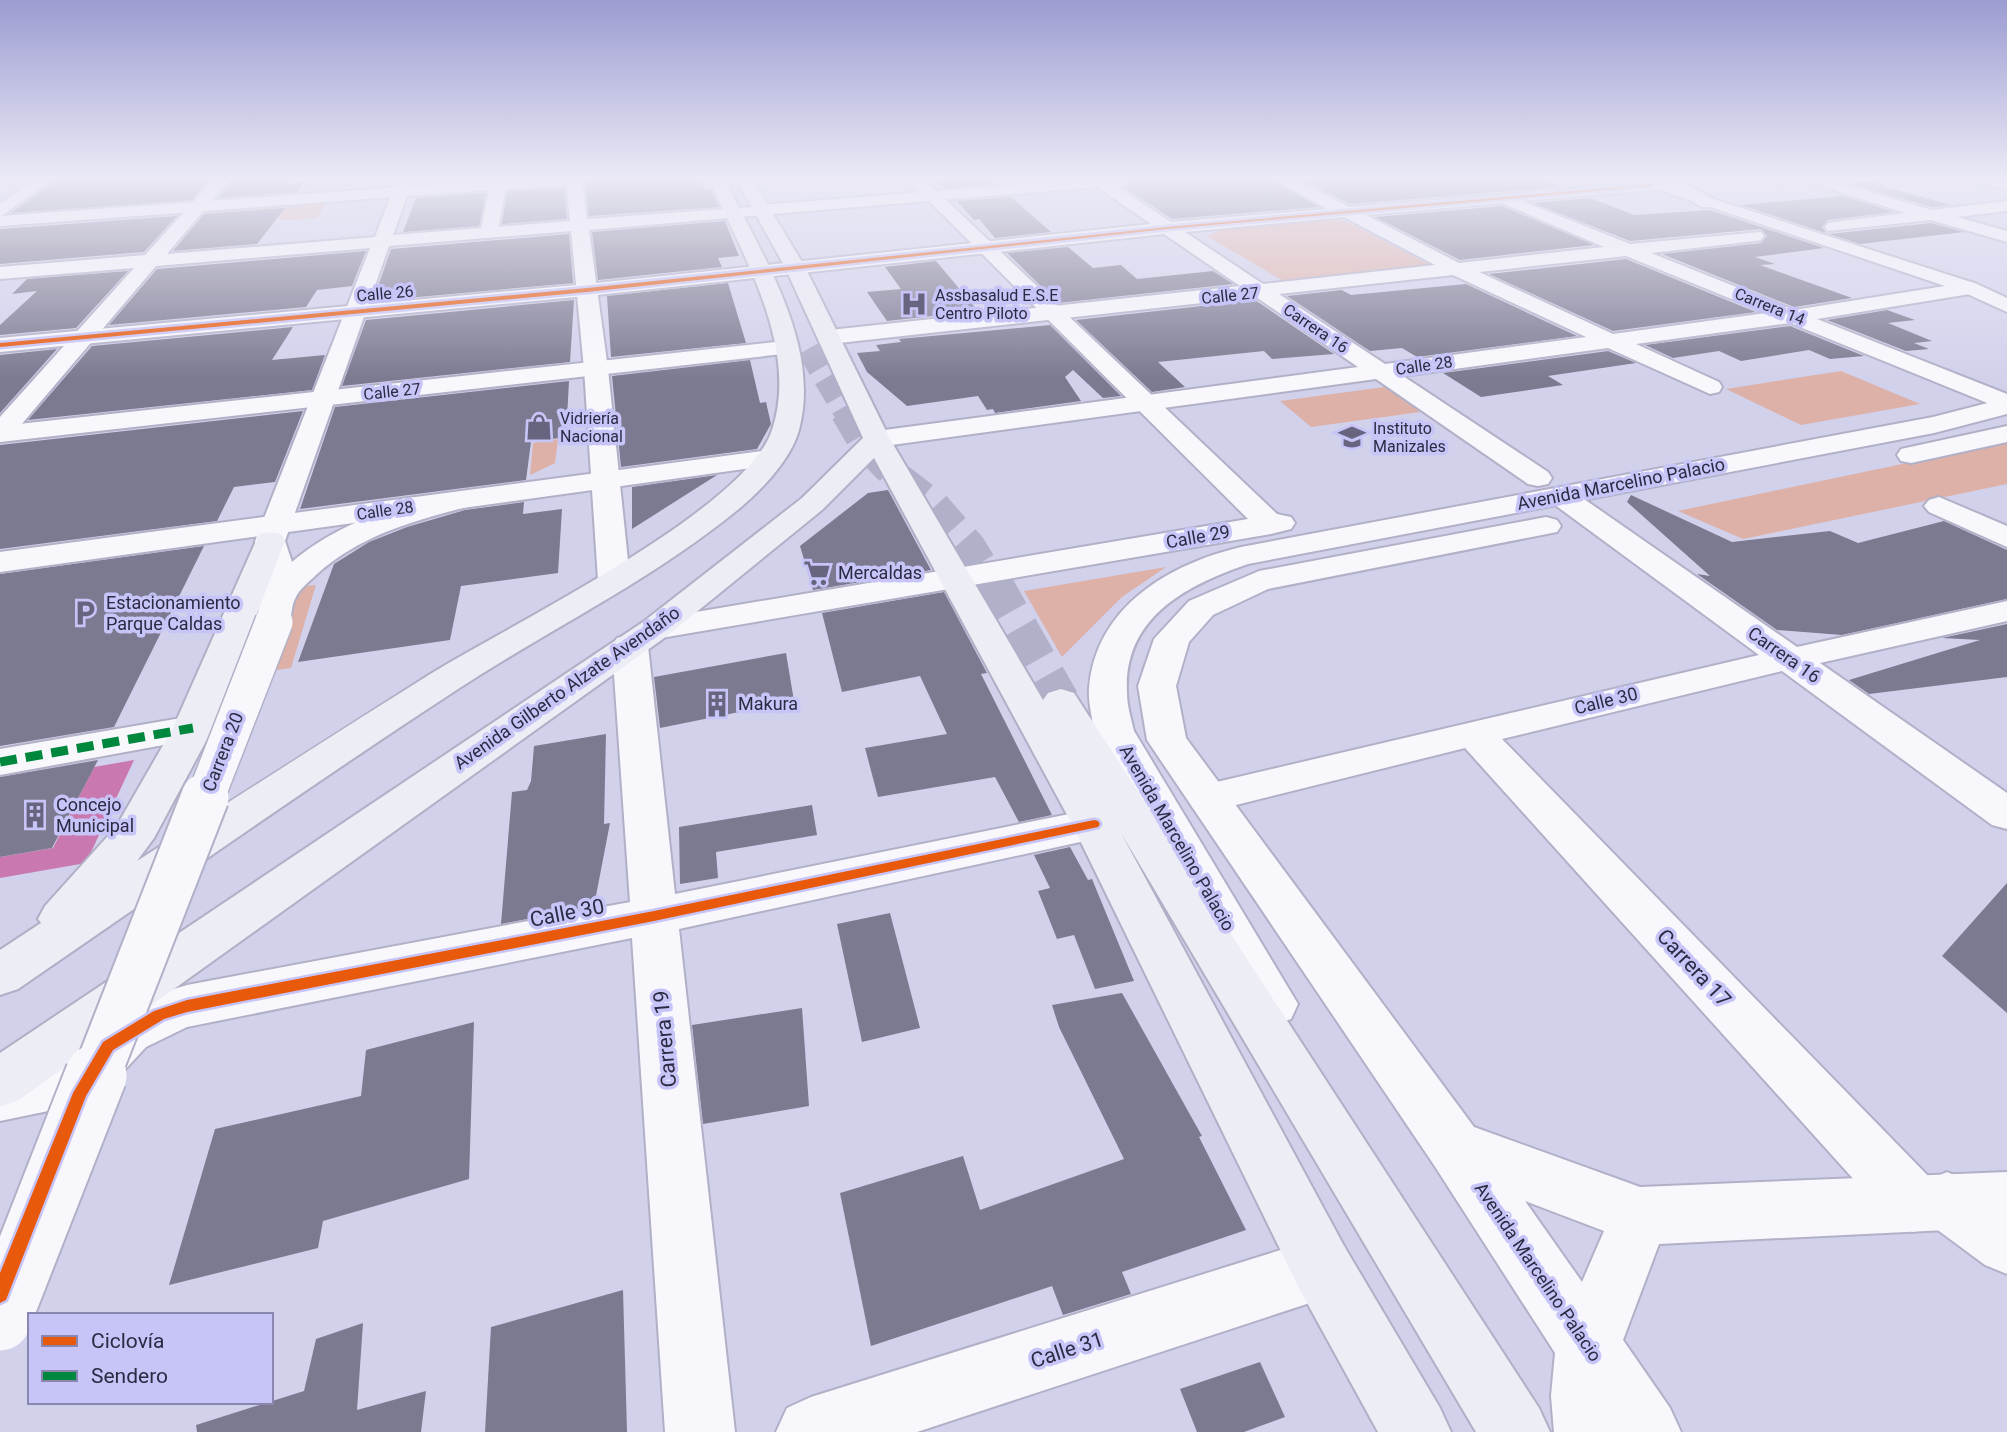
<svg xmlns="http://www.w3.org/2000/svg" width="2007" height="1432" font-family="Roboto,sans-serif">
	<rect width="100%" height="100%" fill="#d2d1ec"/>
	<g fill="#ddb1a8">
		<path d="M328,202L316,218L286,220L274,217L199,222L211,210Z"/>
		<path d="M1331,219L1348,222L1430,265L1285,282L1207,236L1221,230Z"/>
		<path d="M1841,371L1920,404L1801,425L1726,389Z"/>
		<path d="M1385,387L1420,412L1311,427L1280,401Z"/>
		<path d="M558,439L555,463L530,475L533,443Z"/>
		<path d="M2007,442V484L1743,539L1678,511Z"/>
		<path d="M1166,567L1122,597L1062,657L1024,591Z"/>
		<path d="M316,585L291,668L247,674L277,589Z"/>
	</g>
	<path fill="#ca79b0" d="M134,760L86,863L0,878V857L53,848L94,767Z"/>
	<g fill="#7c7a90">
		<path d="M58,179H210L192,200L11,213Z"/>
		<path d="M233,179H290L287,184L305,182L297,192L218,198Z"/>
		<path d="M590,179H701L704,189L710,188L719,207L589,216L585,184Z"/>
		<path d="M936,179H990L995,184L944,188Z"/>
		<path d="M1128,179H1272L1318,207L1172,219L1123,187L1127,186Z"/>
		<path d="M1300,179H1540L1561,187L1350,204Z"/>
		<path d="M1883,179L1882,186L1951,205L1932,207L1851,184Z"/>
		<path d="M564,188L567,219L502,224L507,191Z"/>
		<path d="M486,193L479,226L403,232L416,198Z"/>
		<path d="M1843,196L1894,212L1828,220L1822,227L1826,233L1741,205Z"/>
		<path d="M1011,197L1051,232L995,238L979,219L974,220L957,201Z"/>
		<path d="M1590,198L1634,215L1710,210L1824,248L1755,257L1775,264L1760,265L1852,298L1794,307L1662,254L1761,243L1767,236L1761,229L1630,241L1533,203Z"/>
		<path d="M1502,206L1594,245L1460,260L1375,217Z"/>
		<path d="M285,208L257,244L173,251L204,214Z"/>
		<path d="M177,216L144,252L0,264V229Z"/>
		<path d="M725,221L739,256L718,258L722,267L598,280L592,232Z"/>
		<path d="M1931,223L1964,232L1860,244L1829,234Z"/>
		<path d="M569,234L573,283L373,301L391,249Z"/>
		<path d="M1068,247L1093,268L1121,265L1137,279L1213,271L1233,284L1058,303L1007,253Z"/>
		<path d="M366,251L352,286L317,290L306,307L109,325L157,269Z"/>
		<path d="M1626,259L1756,312L1613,331L1489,274Z"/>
		<path d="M936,261L978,311L887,321L867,292L901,289L885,267Z"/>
		<path d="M128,271L76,328L0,335V325L37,291L12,294L27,279Z"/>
		<path d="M728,283L746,343L611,357L607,296Z"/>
		<path d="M1466,284L1577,336L1417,357L1402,348L1370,351L1287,296L1342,290L1351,295Z"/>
		<path d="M574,300L570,362L342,386L366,320Z"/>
		<path d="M1255,300L1334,354L1272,359L1264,351L1158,362L1185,387L1152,392L1076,320Z"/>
		<path d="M1887,310L1915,320L1888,323L1932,341L1914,343L1929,349L1906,351L1827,320Z"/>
		<path d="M1050,325L1121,396L1103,398L1073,370L1065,377L1081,401L995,413L993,409L987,410L978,396L907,406L867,372L857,353L880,351L876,345L901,342L899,339Z"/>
		<path d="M1790,326L1864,356L1830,359L1809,350L1741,361L1719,351L1673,358L1645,345Z"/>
		<path d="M293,327L272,360L325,355L312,390L28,420L92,346Z"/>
		<path d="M57,349L0,413V355Z"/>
		<path d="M1608,351L1636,363L1548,376L1563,385L1481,397L1443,373Z"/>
		<path d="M750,360L760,403L766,402L771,424L757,449L621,467L612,376Z"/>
		<path d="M569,381L566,437L531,442L526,480L300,509L335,407Z"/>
		<path d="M303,411L275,482L234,487L217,521L0,549V445Z"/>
		<path d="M717,475L632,529V487Z"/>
		<path d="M888,490L931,570L813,590L800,546L868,493Z"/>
		<path d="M1631,495L1732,542L1830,531L1858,543L1944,521L2007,550V599L1842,635L1777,630L1697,574L1710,576L1627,502Z"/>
		<path d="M524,502L523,514L562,509L558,573L461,586L450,640L298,662L334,564L369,542L407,527L465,510Z"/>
		<path d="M204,546L114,727L0,746V574Z"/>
		<path d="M944,592L987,673L981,674L1052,815L1019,822L995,777L878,797L865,748L947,734L920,676L842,692L822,613Z"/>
		<path d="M2007,624V677L1869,694L1849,680L1980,640L1942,638Z"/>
		<path d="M786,653L794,701L660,728L654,677Z"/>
		<path d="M606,734L604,824L610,823L594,906L501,924L512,792L527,790L531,781L534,746Z"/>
		<path d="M98,760L52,848L0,857V777Z"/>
		<path d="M812,805L817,835L716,852L718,878L680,884L679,827Z"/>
		<path d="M1070,847L1088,880L1092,879L1134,981L1095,989L1074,935L1057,939L1038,891L1050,888L1034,855Z"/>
		<path d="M2007,883V1013L1942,956Z"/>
		<path d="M890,913L920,1028L862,1042L837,924Z"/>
		<path d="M1122,993L1202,1136L1199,1137L1246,1230L1122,1272L1131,1294L1063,1315L1052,1286L871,1346L840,1193L963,1156L980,1210L1124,1159L1059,1027L1052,1005Z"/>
		<path d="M802,1008L809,1106L703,1124L692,1025Z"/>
		<path d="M474,1022L469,1179L323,1221L318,1248L169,1285L215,1129L361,1096L366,1050Z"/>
		<path d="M623,1290L627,1432H485L491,1327Z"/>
		<path d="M363,1323L357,1410L426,1391L421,1432H197L196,1425L304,1391L316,1339Z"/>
		<path d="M1260,1362L1285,1417L1244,1432H1197L1180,1389Z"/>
	</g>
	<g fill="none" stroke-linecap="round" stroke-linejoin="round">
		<path stroke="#b1b0ca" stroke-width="23" stroke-dasharray="23 11" stroke-linecap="butt" d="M808,349L846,414"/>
		<path stroke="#b1b0ca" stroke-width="29" stroke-dasharray="29 15" stroke-linecap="butt" d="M845,412L863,443L887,468L935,505L971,546L993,582"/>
		<path stroke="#b1b0ca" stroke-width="37" stroke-dasharray="37 18" stroke-linecap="butt" d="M992,580L1061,701"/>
		<g stroke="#b1b0c7" stroke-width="4">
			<g id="street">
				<path d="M515,179H588L580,184L505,189L498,233L489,238L480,233L489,190L0,226V216Z"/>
				<path d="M1086,179H1125V184L1116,186L1171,222L1327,209L1274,179H1294L1349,207L1657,182L1659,185L1651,190L1522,201L1630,244L1761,232L1764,236L1761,240L1755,241L1651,253L1794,310L1970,282L1977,284L1980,288L1970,294L1817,319L2007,394V411L1790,323L1636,344L1719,382L1722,387L1719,392L1710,394L1608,348L1403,376L1548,472L1552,478L1548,484L1538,486L1528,484L1376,379L877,447L868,445L864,439L868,433L877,431L1358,367L1256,297L830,344L819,337L830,330L1240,286L1164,234L587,296L0,352V338L587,284L1151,224L1097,187L762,215L754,210L762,205ZM1502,203L1604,247L1459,263L1366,215ZM1344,217L1435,265L1263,284L1185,232ZM1626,256L1766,313L1613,334L1479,272ZM1453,275L1586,337L1385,364L1279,294Z"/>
				<path d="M1697,179L1688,185L1713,199V207H1701L1672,187L1677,179Z"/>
				<path d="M1799,179H1824L1932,210L2007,201V211L1957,217L2007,231V242L1931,220L1828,231L1825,227L1828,223L1834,222L1906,213Z"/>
				<path d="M784,341L792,343L795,348L792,353L0,442V426Z"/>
				<path d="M770,450L780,452L784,458L780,464L0,572V552Z"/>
				<path d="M1561,487L1571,490L1797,647L2007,601V621L1820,663L2007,793V829L1992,825L1782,671L1502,739L1931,1179L1947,1172L1968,1181L2007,1207V1274L1985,1265L1931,1225L1914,1232L1893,1223L1465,748L1208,812L1193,808L1187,798L1193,788L1208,784L1759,655L1551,502L1546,496L1551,490Z"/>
				<path d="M1939,497L2007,526V547L1929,512L1924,506L1929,500Z"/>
				<path d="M630,635L643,638L648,646L675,894L1094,809L1109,813L1116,824L1109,835L1094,839L679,929L735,1432H665L632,938L187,1027L146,1047L121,1074L102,1081L107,1093L99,1110L80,1117L58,1109L0,1121V1071L58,1061L81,1069L75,1058C97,1012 141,999 187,985L630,902L612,646L617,638Z"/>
				<path d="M193,716L207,719L213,728L207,737L0,775V749Z"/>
				<path d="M1322,1237L1344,1246L1353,1268L1344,1290L1322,1299L917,1432H776L787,1408L811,1397Z"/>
			</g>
		</g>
		<g stroke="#b1b0c7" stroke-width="4">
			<g id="secondary">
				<path d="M36,179H54L0,217V204Z"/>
				<path d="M214,179H230L167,254L375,237L397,179H413L393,235L570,221L566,179H582L587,219L768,206L770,210L762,215L589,230L608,369L630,580L626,587L614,590L602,587L598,580L584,369L571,231L389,246L285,541L292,562C340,521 397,506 457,492L467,495L472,501L467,507C412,521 359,536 316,575C310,581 298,590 295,599C290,609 293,619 286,629L274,632L262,629L257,622L262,581L255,541L370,248L156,266L9,439L0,441V417L134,268L0,279V267L145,255Z"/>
				<path d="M907,179H924L1277,514L1291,517L1295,523L1291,529L1271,534L655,639L643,636L638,629L643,622L655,619L1248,519Z"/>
				<path d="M1627,179H1651L1977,284L2007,298V312L1963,292Z"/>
				<path d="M1976,179L2007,180V190L1979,182Z"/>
				<path d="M2007,398V414L1934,433L1248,564C1187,585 1123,617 1127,693C1127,706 1131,718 1134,731L1298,1004L1291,1019L1273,1025L1255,1019L1094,731C1092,717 1088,702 1089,688C1096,606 1170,564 1241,547L1933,417Z"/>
				<path d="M2007,426V442L1911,463L1901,461L1897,455L1901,449Z"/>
				<path d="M1546,517L1557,520L1561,526L1557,532L1268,589L1213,615L1189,642L1176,686L1186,738L1474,1127L1640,1187L2007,1172V1230H1947L1659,1244L1623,1340L1670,1408L1681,1432H1554L1551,1396L1555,1353L1434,1165L1147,740L1138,686L1154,639L1189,601L1259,571ZM1525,1201L1604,1231L1582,1282Z"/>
			</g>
		</g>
		<g stroke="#b0afc6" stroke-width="4">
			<g id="primary">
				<path d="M709,179H725C760,253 822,344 799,430C791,460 759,493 735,512C650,581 550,629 458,689C309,786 164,889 18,989L0,995V950L41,923L38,919L45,906L116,827L173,728L259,534L270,532L281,534L285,541L213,728L154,838L137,861C235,798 333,735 432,673C508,626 746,510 772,430C800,346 741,253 709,179Z"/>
				<path d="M736,179H752L805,267L890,439L1043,700L1048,693L1061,689L1074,693L1539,1408L1550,1432H1476L1121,833L1344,1246L1440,1408L1451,1432H1378L1300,1290L1072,824L874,458L822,510L667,636L19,1100L0,1107V1053L643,622L802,498L863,438L785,267Z"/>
			</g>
		</g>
		<use href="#street" fill="#f8f8fc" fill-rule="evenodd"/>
		<use href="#secondary" fill="#f8f8fc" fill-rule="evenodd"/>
		<use href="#primary" fill="#ededf5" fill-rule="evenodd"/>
		<g stroke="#b1b0c7" stroke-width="40" stroke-linecap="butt">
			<path id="secondary-bridge-far2" d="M205,799L274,622"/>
		</g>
		<g stroke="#b1b0c7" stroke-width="51" stroke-linecap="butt">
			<path id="secondary-bridge-far1" d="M96,1076L205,797"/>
		</g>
		<g stroke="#b1b0c7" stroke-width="65" stroke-linecap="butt">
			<path id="secondary-bridge" d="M0,1320L96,1075"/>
		</g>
		<use href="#secondary-bridge-far2" stroke="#f8f8fc" stroke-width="37"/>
		<use href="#secondary-bridge-far1" stroke="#f8f8fc" stroke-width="47"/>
		<use href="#secondary-bridge" stroke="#f8f8fc" stroke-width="61"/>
		<path stroke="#00873e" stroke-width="9" stroke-dasharray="17 9" stroke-linecap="butt" d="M0,762L193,728"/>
		<g stroke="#c7c5f8" stroke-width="5">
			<g id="cycleway">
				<path d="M1651,184L1653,186L1167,229L587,292L0,347V343L587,288L1167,227Z"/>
				<path d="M1094,820L1098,821L1100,824L1098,827L654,921L187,1012L164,1019L113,1050L86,1096L6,1300L0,1303V1273L73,1093L103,1042L154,1011L187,1000L654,911Z"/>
			</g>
		</g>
		<use href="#cycleway" fill="#e8590c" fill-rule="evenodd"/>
	</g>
	<linearGradient id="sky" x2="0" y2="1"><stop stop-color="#9c9cd2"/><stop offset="0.47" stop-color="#ebeaf6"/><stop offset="1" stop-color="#ebeaf6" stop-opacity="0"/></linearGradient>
	<rect width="2007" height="379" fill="url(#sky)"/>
	<defs>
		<g id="hospital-bare" transform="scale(2.1)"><path d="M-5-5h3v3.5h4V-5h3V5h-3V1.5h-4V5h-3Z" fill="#66647e" stroke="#c7c5f8" stroke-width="2.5" paint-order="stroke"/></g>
		<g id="shop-bare" transform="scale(2.1)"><path d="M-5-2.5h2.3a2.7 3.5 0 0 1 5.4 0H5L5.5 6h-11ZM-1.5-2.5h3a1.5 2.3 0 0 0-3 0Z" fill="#66647e" stroke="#c7c5f8" stroke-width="2.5" paint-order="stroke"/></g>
		<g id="school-bare" transform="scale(2.1)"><path d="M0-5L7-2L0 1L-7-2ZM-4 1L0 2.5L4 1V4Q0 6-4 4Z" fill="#66647e" stroke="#c7c5f8" stroke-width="2.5" paint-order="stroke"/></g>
		<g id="supermarket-bare" transform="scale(2.1)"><path d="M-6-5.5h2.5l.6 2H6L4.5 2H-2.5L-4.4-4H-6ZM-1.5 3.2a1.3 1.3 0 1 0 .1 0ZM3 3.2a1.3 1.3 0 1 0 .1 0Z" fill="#66647e" stroke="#c7c5f8" stroke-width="2.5" paint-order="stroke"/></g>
		<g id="parking-bare" transform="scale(2.1)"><path d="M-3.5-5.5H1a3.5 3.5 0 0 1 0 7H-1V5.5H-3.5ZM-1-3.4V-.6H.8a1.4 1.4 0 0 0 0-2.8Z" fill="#66647e" stroke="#c7c5f8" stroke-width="2.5" paint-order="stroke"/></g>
		<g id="building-bare" transform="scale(2.1)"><path d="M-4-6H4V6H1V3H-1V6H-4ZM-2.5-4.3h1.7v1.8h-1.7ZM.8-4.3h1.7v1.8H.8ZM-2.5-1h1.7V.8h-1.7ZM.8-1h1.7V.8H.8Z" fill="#66647e" stroke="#c7c5f8" stroke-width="2.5" paint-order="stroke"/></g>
	</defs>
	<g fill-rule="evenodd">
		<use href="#hospital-bare" x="914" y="304"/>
		<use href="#shop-bare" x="539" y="427"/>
		<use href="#school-bare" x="1352" y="437"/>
		<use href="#supermarket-bare" x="817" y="573"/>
		<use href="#parking-bare" x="85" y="613"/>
		<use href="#building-bare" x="717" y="704"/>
		<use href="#building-bare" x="35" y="815"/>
	</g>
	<g text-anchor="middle" stroke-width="7" stroke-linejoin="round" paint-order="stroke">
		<g font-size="16" fill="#2c2a43" stroke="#c7c5f8">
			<text transform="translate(385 293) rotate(-5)" y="6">Calle 26</text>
			<text transform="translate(1230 295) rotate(-6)" y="6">Calle 27</text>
			<text transform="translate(1770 306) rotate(22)" y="6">Carrera 14</text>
			<text transform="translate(1316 328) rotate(34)" y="6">Carrera 16</text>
			<text transform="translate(1424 365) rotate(-8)" y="6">Calle 28</text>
			<text transform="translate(392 391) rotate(-6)" y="6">Calle 27</text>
			<text transform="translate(385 510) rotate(-8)" y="6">Calle 28</text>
		</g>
		<g font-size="16" fill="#2c2a43" stroke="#c7c5f8" text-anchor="start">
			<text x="935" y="301">Assbasalud E.S.E<tspan x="935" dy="18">Centro Piloto</tspan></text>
			<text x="560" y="424">Vidriería<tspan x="560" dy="18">Nacional</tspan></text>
			<text x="1373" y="434">Instituto<tspan x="1373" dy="18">Manizales</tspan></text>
		</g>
		<g font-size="18" fill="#2c2a43" stroke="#c7c5f8">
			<text transform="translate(1621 484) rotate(-11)" y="6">Avenida Marcelino Palacio</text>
			<text transform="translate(1198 537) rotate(-10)" y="6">Calle 29</text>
			<text transform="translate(1784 655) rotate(35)" y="6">Carrera 16</text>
			<text transform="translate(567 688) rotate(-35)" y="6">Avenida Gilberto Alzate Avendaño</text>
			<text transform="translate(1606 701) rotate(-14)" y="6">Calle 30</text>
			<text transform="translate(223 752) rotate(-69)" y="6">Carrera 20</text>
			<text transform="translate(1177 838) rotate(60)" y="6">Avenida Marcelino Palacio</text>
			<text transform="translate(1538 1272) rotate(56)" y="6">Avenida Marcelino Palacio</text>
		</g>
		<g font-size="18" fill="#2c2a43" stroke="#c7c5f8" text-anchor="start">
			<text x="838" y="579">Mercaldas</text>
			<text x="106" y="609">Estacionamiento<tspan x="106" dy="21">Parque Caldas</tspan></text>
			<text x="738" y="710">Makura</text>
			<text x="56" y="811">Concejo<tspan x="56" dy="21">Municipal</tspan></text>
		</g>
		<g font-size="21" fill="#2c2a43" stroke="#c7c5f8">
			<text transform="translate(567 913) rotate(-11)" y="7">Calle 30</text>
			<text transform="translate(1694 968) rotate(47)" y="7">Carrera 17</text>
			<text transform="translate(665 1039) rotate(-95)" y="7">Carrera 19</text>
			<text transform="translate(1067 1350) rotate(-18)" y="7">Calle 31</text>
		</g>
	</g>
	<rect x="28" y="1313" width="245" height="91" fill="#c7c5f8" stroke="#8987b0" stroke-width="2"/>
	<rect x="42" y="1336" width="35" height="10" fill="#e8590c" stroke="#8987b0" stroke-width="2"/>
	<text x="91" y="1348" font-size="21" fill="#2c2a43">Ciclovía</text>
	<rect x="42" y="1371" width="35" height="10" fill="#00873e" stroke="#8987b0" stroke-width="2"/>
	<text x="91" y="1383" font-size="21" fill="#2c2a43">Sendero</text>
</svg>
